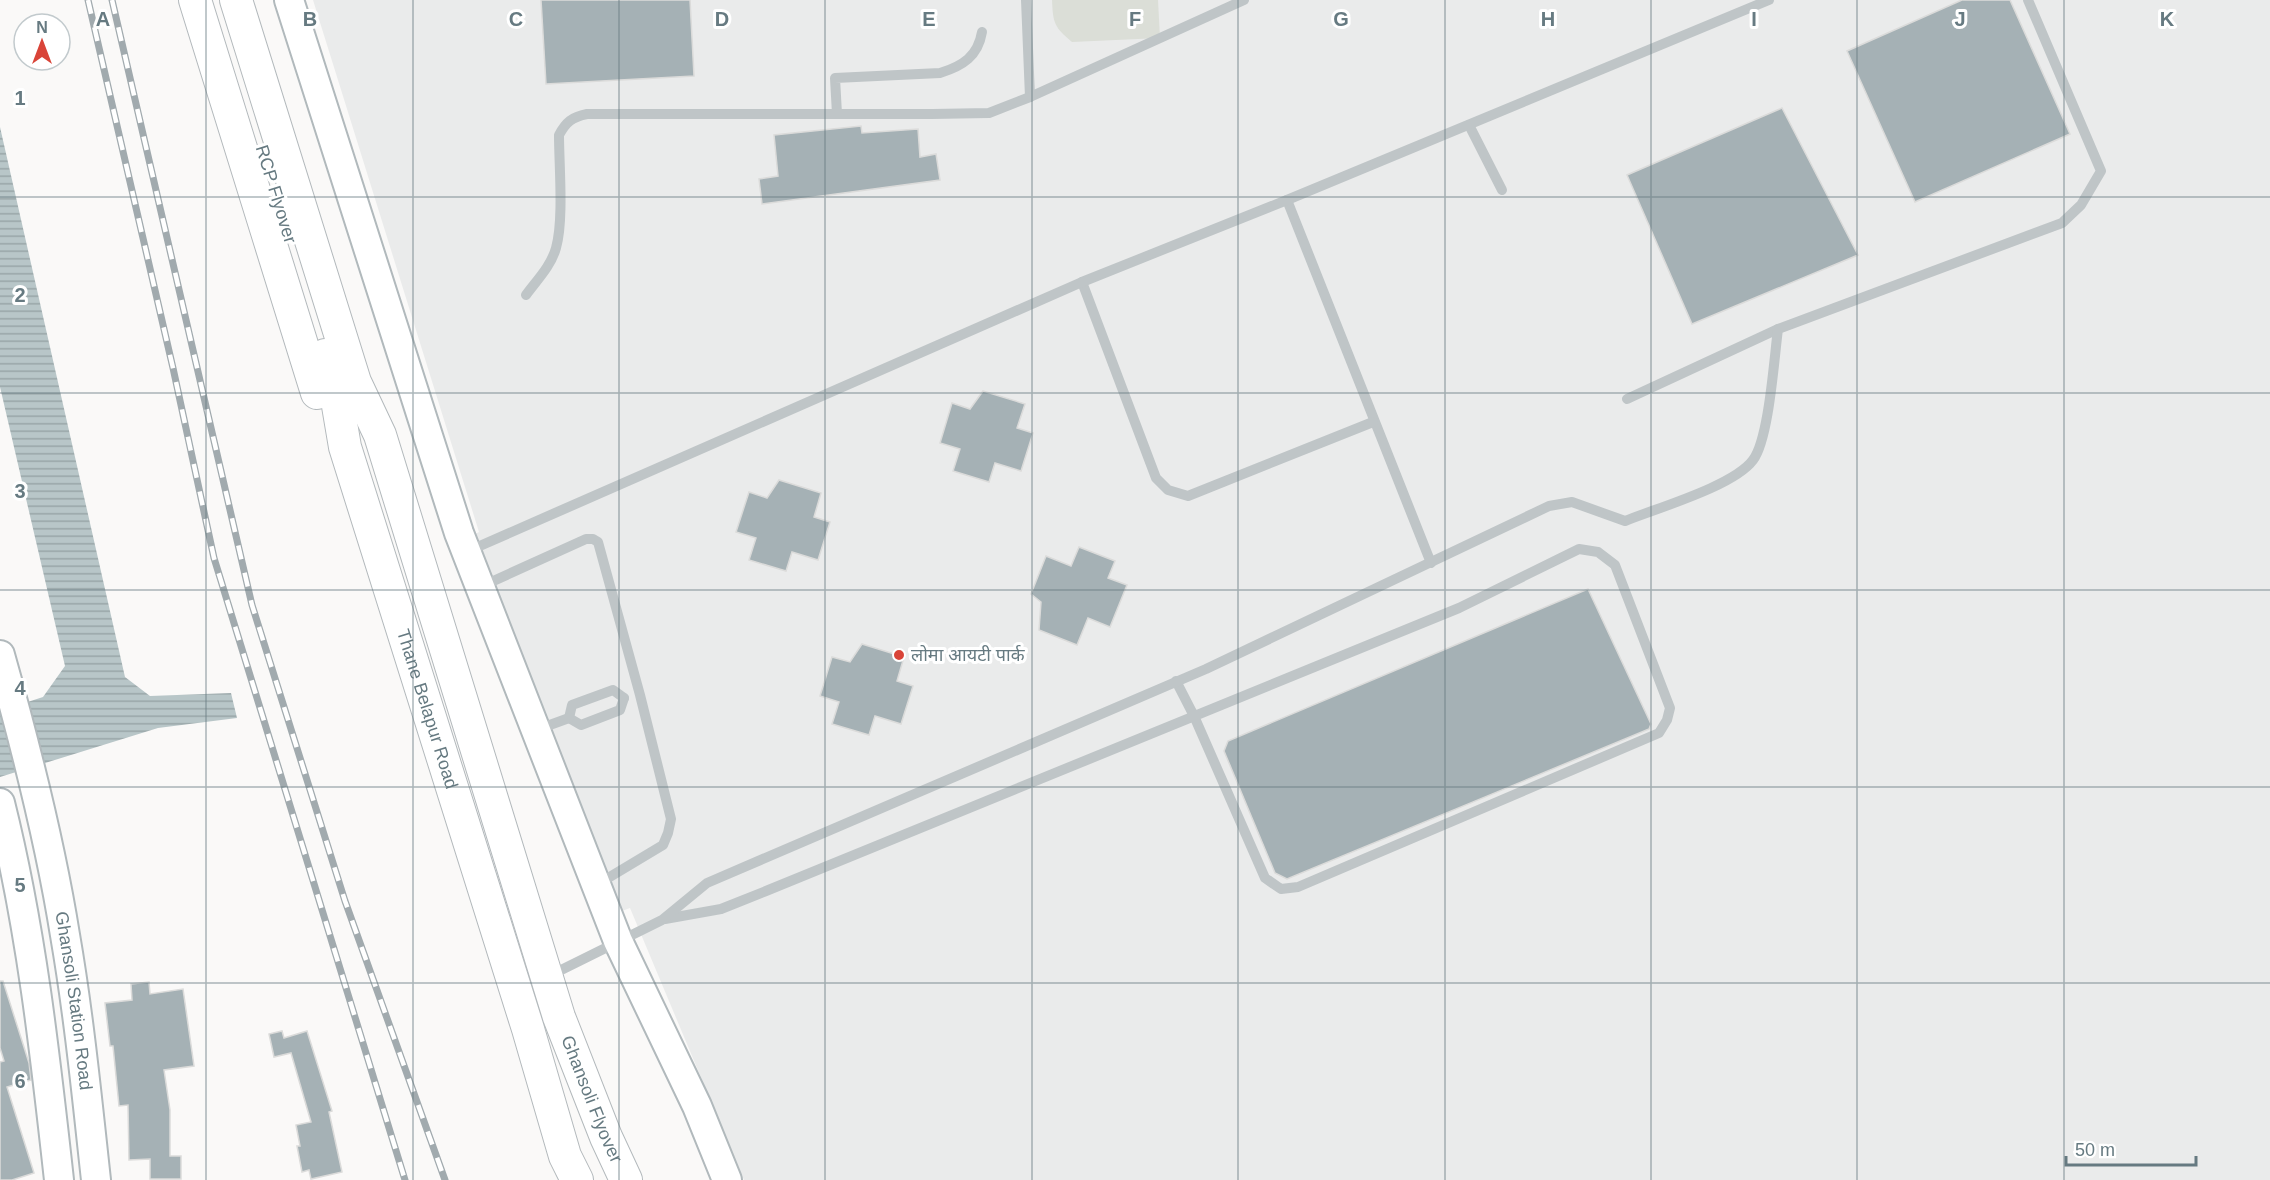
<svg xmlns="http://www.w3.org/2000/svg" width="2270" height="1180" font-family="Helvetica,'Noto Sans Devanagari',sans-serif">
	<defs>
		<pattern id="water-rules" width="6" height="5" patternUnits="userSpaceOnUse" patternTransform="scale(1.5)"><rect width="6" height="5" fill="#b8c6c8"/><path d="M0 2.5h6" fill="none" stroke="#99a6a8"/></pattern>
	</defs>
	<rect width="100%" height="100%" fill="#faf9f8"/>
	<path fill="#eaebeb" d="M313,0H2270V1180H744L630,908L619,912L473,535L479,532Z"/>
	<path fill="#dbded7" d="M1052,0H1158L1160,38L1072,42C1054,27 1053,23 1052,0Z"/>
	<path fill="url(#water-rules)" d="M0,127L125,677L150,696L231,693L237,718L158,728L0,777V711L43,697L65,666L0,387Z"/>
	<g fill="#a5b1b5" stroke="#dbdbda" stroke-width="1.5">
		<path d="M541,0H690L694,76L546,84Z"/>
		<path d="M1962,0H2010L2070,134L1915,202L1847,51Z"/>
		<path d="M1782,108L1858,255L1692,324L1627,175Z"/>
		<path d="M861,126L862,133L918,129L920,157L936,154L940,180L762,204L759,179L778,176L774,135Z"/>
		<path d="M983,391L1025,404L1017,428L1033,433L1021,471L995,463L989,482L953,471L960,449L940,443L952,403L970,409Z"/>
		<path d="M779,480L821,493L814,517L830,522L818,560L792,552L786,571L749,560L756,538L736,532L749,492L767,498Z"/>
		<path d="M1079,547L1115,561L1108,578L1127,585L1110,627L1088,618L1077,645L1039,630L1041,602L1031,594L1046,556L1071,566Z"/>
		<path d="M1588,589L1651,724L1649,729L1287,879L1275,873L1224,751L1228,741Z"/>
		<path d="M862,644L904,657L897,681L913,686L901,724L875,716L869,735L832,724L839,702L820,696L832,657L850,662Z"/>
		<path d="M0,981H3L29,1063L31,1080L7,1087L34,1173L12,1180H0V1062L4,1061L0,1048Z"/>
		<path d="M149,982L150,994L183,989L194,1066L164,1070L170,1110V1156H181V1179H150V1159L129,1160L128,1105L119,1106L113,1046H110L105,1003L132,1000L131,984Z"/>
		<path d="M282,1031L284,1038L307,1031L332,1111L329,1112L342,1172L311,1179L309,1170L302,1172L297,1146H300L296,1125L311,1122L291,1053L274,1057L269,1034Z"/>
	</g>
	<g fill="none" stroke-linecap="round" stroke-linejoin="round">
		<g stroke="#b1b9bc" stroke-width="32">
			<g id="secondary">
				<path d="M289,0L459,533L618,941L697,1106L727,1180"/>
				<path id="s1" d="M0,655C26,747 50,841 65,935C79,1016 87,1098 96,1180"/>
				<path d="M0,803C31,927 45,1053 59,1180"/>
			</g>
		</g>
		<g stroke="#b3b9bc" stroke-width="34">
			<g id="primary">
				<path d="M195,0L317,393"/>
				<path id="s2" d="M236,0L355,382L380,435L559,1017L606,1137L626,1180"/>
				<path id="s3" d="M325,355L335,388L345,447L528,1029L565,1156L577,1180"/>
			</g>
		</g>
		<g stroke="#bfc5c7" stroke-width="10">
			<path d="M1026,0L1030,97"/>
			<path d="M837,114L835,78L940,73C963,66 978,56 982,32"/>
			<path d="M1469,125L1502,190"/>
			<path d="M1287,200L1431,563"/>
			<path d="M1082,282L1156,478L1168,490L1188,496L1373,422"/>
			<path d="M526,295C537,280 551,266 556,248C564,220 559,165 559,135C566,122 572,117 587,114H932L989,113L1030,97L1244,0"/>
			<path d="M1627,399L1778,329"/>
			<path d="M466,552L1082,282L1287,200L1769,0"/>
			<path d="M480,587L586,539H593L598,542L640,695L671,819L668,833L663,845L598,884"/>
			<path d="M569,718L572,705L613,690L624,698"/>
			<path d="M569,718L581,725L620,710L624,698"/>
			<path d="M536,730L569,718"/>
			<path d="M665,919L721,909L766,891L1459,608L1579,549L1598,552L1615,565L1670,708L1667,720L1659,733L1298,887L1281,889L1265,878L1194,716L1176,681"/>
			<path d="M549,976L662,920L707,883L1206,669L1549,506L1572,502L1625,521C1657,508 1734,486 1753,460C1769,439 1774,359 1778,329L2062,223L2081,205L2101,171L2028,0"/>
		</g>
		<use href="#secondary" stroke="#fff" stroke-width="28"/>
		<use href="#primary" stroke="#fff" stroke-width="32"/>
		<g stroke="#a1aaae" stroke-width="7">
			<g id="rail">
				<path d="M88,0L173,368L214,558L405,1180"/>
				<path d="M112,0L252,605L345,901L445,1180"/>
			</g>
		</g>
		<use href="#rail" stroke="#fff" stroke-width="4.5" stroke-dasharray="14" stroke-linecap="butt"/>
	</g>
	<path fill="none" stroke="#667a81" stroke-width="1.5" stroke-opacity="0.55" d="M206,0V1180M413,0V1180M619,0V1180M825,0V1180M1032,0V1180M1238,0V1180M1445,0V1180M1651,0V1180M1857,0V1180M2064,0V1180M0,197H2270M0,393H2270M0,590H2270M0,787H2270M0,983H2270"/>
	<circle fill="#d94438" stroke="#fff" stroke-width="2" cx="899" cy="655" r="6"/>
	<g text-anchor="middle" stroke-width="6" stroke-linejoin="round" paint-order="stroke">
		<g font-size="18" fill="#667a81" stroke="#fff">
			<text transform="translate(276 194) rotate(73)" y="6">RCP Flyover</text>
			<text dy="6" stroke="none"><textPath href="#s3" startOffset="369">Thane Belapur Road</textPath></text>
			<text dy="6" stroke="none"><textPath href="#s1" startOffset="354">Ghansoli Station Road</textPath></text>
			<text dy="6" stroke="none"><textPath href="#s2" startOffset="1156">Ghansoli Flyover</textPath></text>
		</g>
		<g font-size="18" fill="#667a81" stroke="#fff" text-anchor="start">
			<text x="911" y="661">लोमा आयटी पार्क</text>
		</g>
	</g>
	<g font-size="20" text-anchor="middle" font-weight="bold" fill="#667a81" stroke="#fff" stroke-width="6" stroke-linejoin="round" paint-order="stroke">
		<text x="103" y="26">A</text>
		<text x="310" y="26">B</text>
		<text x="516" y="26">C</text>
		<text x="722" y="26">D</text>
		<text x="929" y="26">E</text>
		<text x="1135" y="26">F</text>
		<text x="1341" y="26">G</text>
		<text x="1548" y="26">H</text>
		<text x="1754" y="26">I</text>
		<text x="1960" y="26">J</text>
		<text x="2167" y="26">K</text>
		<text x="20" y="105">1</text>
		<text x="20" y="302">2</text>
		<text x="20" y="498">3</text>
		<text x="20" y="695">4</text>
		<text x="20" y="892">5</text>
		<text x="20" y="1088">6</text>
	</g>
	<g transform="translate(42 42)"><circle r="28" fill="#ffffff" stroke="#c2cacd" stroke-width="1.5"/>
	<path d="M0-4.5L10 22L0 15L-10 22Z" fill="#d94438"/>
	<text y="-9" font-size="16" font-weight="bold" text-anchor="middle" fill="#667a81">N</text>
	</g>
	<path d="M2066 1156v9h130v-9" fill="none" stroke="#667a81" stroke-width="3"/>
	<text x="2075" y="1156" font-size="18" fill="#667a81" stroke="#ffffff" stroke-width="4.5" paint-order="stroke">50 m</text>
</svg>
